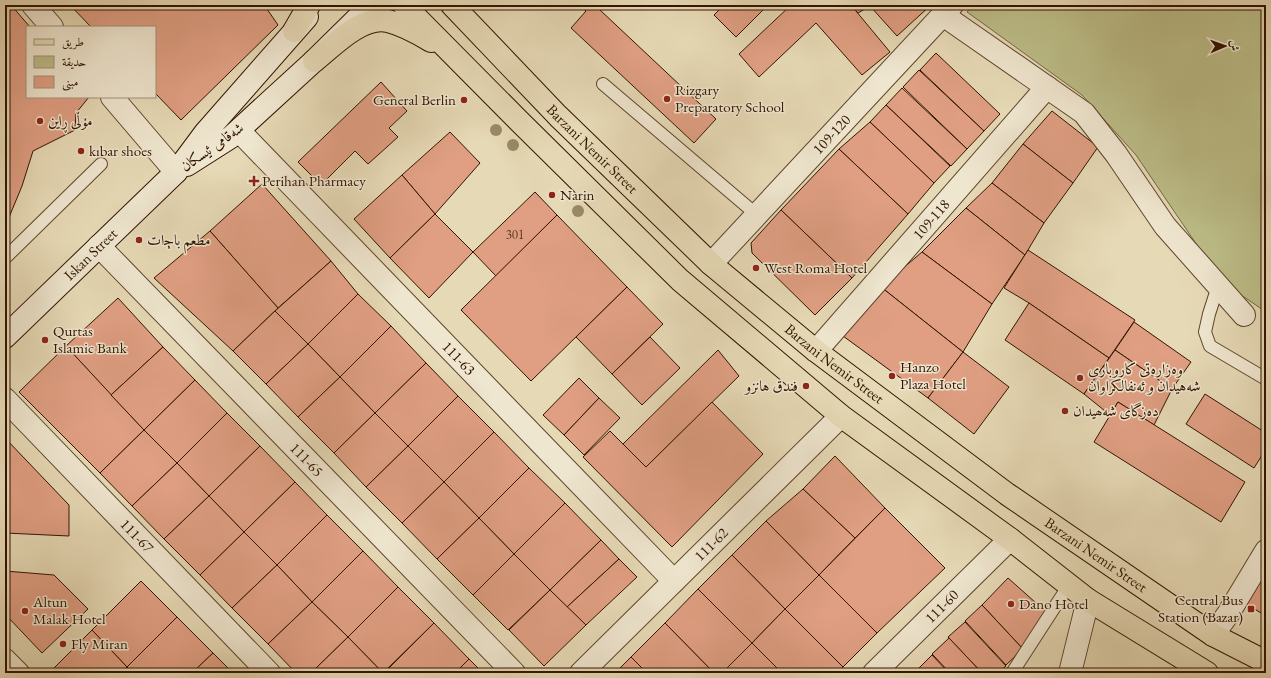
<svg xmlns="http://www.w3.org/2000/svg" width="1271" height="678" font-family="'EB Garamond',Amiri,serif">
	<rect width="100%" height="100%" fill="#e6d9b5"/>
	<filter id="stains"><feTurbulence type="fractalNoise" baseFrequency=".005" numOctaves="4"/><feColorMatrix values="0 0 0 0 .2 0 0 0 0 .09 0 0 0 0 .02 0 0 0 .5 -.17"/></filter>
	<radialGradient id="worn" r=".72"><stop offset=".6" stop-color="#630" stop-opacity="0"/><stop offset="1" stop-color="#630" stop-opacity=".3"/></radialGradient>
	<path fill="#bcbd88" stroke="#776844" d="M973,5H1266V312L1222,282L1136,155L1082,95L967,12Z"/>
	<g fill="#e09f83" stroke="#321400">
		<path d="M5,5H11L30,27H27V97H89L76,113L75,130L33,151L22,186L5,227Z"/>
		<path d="M70,5H272L267,9L278,25L181,120L155,93V27H91Z"/>
		<path d="M579,5H604L600,10L716,119L694,143L571,28L586,11Z"/>
		<path d="M724,5H768L736,37L714,15Z"/>
		<path d="M791,5H851L890,52L862,75L816,23L759,77L739,54Z"/>
		<path d="M851,5H931L897,36L870,6L858,13Z"/>
		<path d="M936,53L1000,114L984,131L920,70Z"/>
		<path d="M919,70L984,131L967,149L903,87Z"/>
		<path d="M381,82L407,111L389,128L398,137L368,164L355,151L321,185L298,162Z"/>
		<path d="M902,88L967,149L951,166L886,105Z"/>
		<path d="M886,105L950,166L934,183L870,122Z"/>
		<path d="M1052,111L1098,147L1073,183L1023,144Z"/>
		<path d="M870,122L934,183L908,214L839,149Z"/>
		<path d="M450,132L480,163L435,214L402,175Z"/>
		<path d="M1023,144L1073,183L1044,223L992,183Z"/>
		<path d="M839,149L908,214L852,278L781,210Z"/>
		<path d="M402,175L435,214L390,258L354,219Z"/>
		<path d="M992,183L1044,223L1025,255L966,208Z"/>
		<path d="M262,184L331,261L278,308L210,231Z"/>
		<path d="M535,192L557,215L496,276L473,252Z"/>
		<path d="M966,208L1025,255L992,304L922,252Z"/>
		<path d="M781,210L852,278L815,315L752,253L751,243Z"/>
		<path d="M435,214L473,252L429,298L390,258Z"/>
		<path d="M557,215L627,287L531,381L461,310Z"/>
		<path d="M210,231L278,308L233,351L154,278Z"/>
		<path d="M1028,250L1135,320L1109,358L1029,303L1004,288Z"/>
		<path d="M922,252L992,304L963,352L881,287Z"/>
		<path d="M331,261L358,294L308,344L275,311Z"/>
		<path d="M627,287L663,324L612,374L576,337Z"/>
		<path d="M881,287L963,352L928,398L843,336Z"/>
		<path d="M358,294L391,326L340,377L308,344Z"/>
		<path d="M118,298L163,347L111,395L66,346Z"/>
		<path d="M1029,303L1109,358L1084,394L1005,340Z"/>
		<path d="M275,311L308,344L266,384L233,351Z"/>
		<path d="M1134,322L1191,362L1172,389L1115,350Z"/>
		<path d="M391,326L426,363L375,413L340,377Z"/>
		<path d="M650,337L680,368L642,405L612,374Z"/>
		<path d="M308,344L340,377L298,417L266,384Z"/>
		<path d="M66,346L144,430L100,473L19,392Z"/>
		<path d="M163,347L195,380L144,430L111,395Z"/>
		<path d="M718,350L739,376L646,467L623,444Z"/>
		<path d="M1115,350L1172,389L1154,425L1118,402L1110,415L1084,394Z"/>
		<path d="M963,352L1009,387L974,434L928,398Z"/>
		<path d="M426,363L458,396L408,446L375,413Z"/>
		<path d="M340,377L375,413L334,453L298,417Z"/>
		<path d="M579,378L599,398L564,435L543,415Z"/>
		<path d="M195,380L227,413L177,463L144,430Z"/>
		<path d="M1205,394L1266,433V449L1254,468L1186,424Z"/>
		<path d="M458,396L494,432L444,482L408,446Z"/>
		<path d="M599,398L620,418L584,455L564,435Z"/>
		<path d="M712,402L763,454L672,547L583,457L610,431L646,467Z"/>
		<path d="M1118,402L1245,482L1221,522L1094,442Z"/>
		<path d="M227,413L260,446L209,496L177,463Z"/>
		<path d="M375,413L408,446L366,487L334,453Z"/>
		<path d="M144,430L177,463L132,506L100,473Z"/>
		<path d="M494,432L529,468L479,518L444,482Z"/>
		<path d="M5,438L69,505V536L5,533Z"/>
		<path d="M260,446L295,482L244,532L209,496Z"/>
		<path d="M408,446L444,482L402,523L366,487Z"/>
		<path d="M835,456L885,508L855,538L803,489Z"/>
		<path d="M177,463L209,496L164,539L132,506Z"/>
		<path d="M529,468L565,503L514,554L479,518Z"/>
		<path d="M295,482L327,515L277,565L244,532Z"/>
		<path d="M444,482L479,518L437,559L402,523Z"/>
		<path d="M803,489L855,538L819,575L766,521Z"/>
		<path d="M209,496L244,532L200,575L164,539Z"/>
		<path d="M565,503L601,540L550,590L514,554Z"/>
		<path d="M885,508L945,568L877,633L819,575Z"/>
		<path d="M327,515L363,551L312,602L277,565Z"/>
		<path d="M479,518L514,554L473,595L437,559Z"/>
		<path d="M766,521L819,575L785,609L732,555Z"/>
		<path d="M244,532L277,565L232,608L200,575Z"/>
		<path d="M601,540L619,559L567,607L550,590Z"/>
		<path d="M363,551L398,587L348,637L312,602Z"/>
		<path d="M514,554L550,590L508,630L473,595Z"/>
		<path d="M732,555L785,609L752,643L698,589Z"/>
		<path d="M619,559L637,577L586,625L567,607Z"/>
		<path d="M1266,564V616L1243,602Z"/>
		<path d="M277,565L312,602L268,644L232,608Z"/>
		<path d="M5,571L54,575L88,609L42,653L5,614Z"/>
		<path d="M819,575L877,633L843,667L785,609Z"/>
		<path d="M1008,578L1045,611L1023,649L982,605Z"/>
		<path d="M141,581L177,617L127,667L92,630Z"/>
		<path d="M398,587L434,623L383,673L348,637Z"/>
		<path d="M698,589L752,643L722,673H714L665,623Z"/>
		<path d="M550,590L586,625L544,666L509,630Z"/>
		<path d="M312,602L348,637L311,673H296L268,644Z"/>
		<path d="M982,605L1023,649L1006,665L965,621Z"/>
		<path d="M785,609L843,667L838,673H782L752,643Z"/>
		<path d="M177,617L213,653L192,673H133L127,667Z"/>
		<path d="M965,622L1006,666L998,673H982L948,637Z"/>
		<path d="M434,623L469,659L455,673H384Z"/>
		<path d="M665,623L714,673H647L631,657Z"/>
		<path d="M92,630L127,667L121,673H49Z"/>
		<path d="M348,637L383,673H311Z"/>
		<path d="M949,638L982,673H950L932,654Z"/>
		<path d="M752,643L782,673H722Z"/>
		<path d="M213,653L233,673H192Z"/>
		<path d="M932,655L949,673H918L916,671Z"/>
		<path d="M631,657L647,673H615Z"/>
		<path d="M469,659L483,673H455Z"/>
		<path d="M127,667L133,673H121Z"/>
	</g>
	<g fill="none" stroke-linecap="round" stroke-linejoin="round">
		<g stroke="#5f452d" stroke-width="14">
			<g id="service">
				<path d="M603,84L757,215"/>
				<path d="M5,258L101,164"/>
				<path d="M1218,286L1209,314L1205,332L1210,346L1266,379"/>
				<path d="M1012,673L1069,585"/>
			</g>
		</g>
		<g stroke="#5f452d" stroke-width="24">
			<g id="minor">
				<path d="M33,5L52,27"/>
				<path d="M943,15L1084,113L1116,154L1165,226L1244,315"/>
				<path d="M112,97L176,172"/>
				<path id="s1" d="M244,136L674,581"/>
				<path id="s2" d="M99,246L514,673"/>
				<path id="s3" d="M711,264L952,5"/>
				<path id="s4" d="M816,351L1047,87"/>
				<path id="s5" d="M5,399L269,673"/>
				<path d="M1213,635L1228,614L1266,551"/>
				<path d="M5,660L18,673"/>
				<path id="s6" d="M874,673L1010,539"/>
				<path d="M1070,673L1088,600"/>
			</g>
		</g>
		<g stroke="#5f452d" stroke-width="24">
			<g id="tertiary">
				<path id="s7" d="M581,673L841,416"/>
			</g>
		</g>
		<g stroke="#321400" stroke-width="24">
			<g id="secondary">
				<path d="M187,165L231,137L314,61L371,5"/>
				<path id="s8" d="M5,337L176,172L205,133L307,17"/>
			</g>
		</g>
		<g stroke="#321400" stroke-width="24">
			<g id="primary">
				<path d="M404,5L519,121L680,280L841,416L1010,539L1088,600L1207,673"/>
				<path id="s9" d="M452,5L558,116L711,264L816,351L1007,494L1213,635L1266,662"/>
				<path d="M294,31L309,5"/>
				<path d="M314,61C333,46 362,15 388,21C404,25 418,33 431,41"/>
			</g>
		</g>
		<use href="#service" stroke="#efe6cf" stroke-width="12"/>
		<use href="#minor" stroke="#efe6cf" stroke-width="22"/>
		<use href="#tertiary" stroke="#efe6cf" stroke-width="22"/>
		<use href="#secondary" stroke="#efe6cf" stroke-width="22"/>
		<use href="#primary" stroke="#e6d9b5" stroke-width="22"/>
	</g>
	<g fill="#9a8968">
		<circle cx="496" cy="130" r="6"/>
		<circle cx="513" cy="145" r="6"/>
		<circle cx="578" cy="211" r="6"/>
	</g>
	<g fill="#8f2418" stroke="#efe6cf" stroke-width="1.5">
		<circle cx="667" cy="99" r="4"/>
		<circle cx="464" cy="100" r="4"/>
		<circle cx="40" cy="121" r="4"/>
		<circle cx="81" cy="151" r="4"/>
		<path d="M252 175h4v4h4v4h-4v4h-4v-4h-4v-4h4z"/>
		<circle cx="552" cy="195" r="4"/>
		<circle cx="139" cy="240" r="4"/>
		<circle cx="756" cy="268" r="4"/>
		<circle cx="45" cy="340" r="4"/>
		<circle cx="892" cy="376" r="4"/>
		<circle cx="1080" cy="378" r="4"/>
		<circle cx="806" cy="386" r="4"/>
		<circle cx="1065" cy="411" r="4"/>
		<circle cx="1011" cy="604" r="4"/>
		<rect x="1247" y="605" width="8" height="8" rx="2"/>
		<circle cx="25" cy="611" r="4"/>
		<circle cx="63" cy="644" r="4"/>
	</g>
	<g text-anchor="middle" stroke-width="3" stroke-linejoin="round" paint-order="stroke">
		<g font-size="13" fill="#5e3721">
			<text x="515" y="239">301</text>
		</g>
		<g font-size="15" fill="#321400" stroke="#efe6cf" text-anchor="start">
			<text x="675" y="95">Rizgary<tspan x="675" dy="17">Preparatory School</tspan></text>
			<text x="456" y="105" text-anchor="end">General Berlin</text>
			<text x="48" y="126">مۆڵی ڕاین</text>
			<text x="89" y="156">kıbar shoes</text>
			<text x="262" y="186">Perihan Pharmacy</text>
			<text x="560" y="200">Narin</text>
			<text x="147" y="245">مطعم باﭴات</text>
			<text x="764" y="273">West Roma Hotel</text>
			<text x="53" y="336">Qurtas<tspan x="53" dy="17">Islamic Bank</tspan></text>
			<text x="900" y="372">Hanzo<tspan x="900" dy="17">Plaza Hotel</tspan></text>
			<text x="1088" y="374">وەزارەتی کاروباری<tspan x="1088" dy="17">شەهیدان و ئەنفالکراوان</tspan></text>
			<text x="798" y="391" text-anchor="end">فندق هانزو</text>
			<text x="1073" y="416">دەزگای شەھیدان</text>
			<text x="1243" y="605" text-anchor="end">Central Bus<tspan x="1243" dy="17">Station (Bazar)</tspan></text>
			<text x="33" y="607">Altun<tspan x="33" dy="17">Malak Hotel</tspan></text>
			<text x="1019" y="609">Dano Hotel</text>
			<text x="71" y="649">Fly Miran</text>
		</g>
		<g font-size="15" fill="#321400" stroke="#efe6cf">
			<text dy="5" stroke="none"><textPath href="#s3" startOffset="177">109-120</textPath></text>
			<text transform="translate(212 147) rotate(-35)" y="5">شەقامی ئیسکان</text>
			<text dy="5" stroke="none"><textPath href="#s9" startOffset="201">Barzani Nemir Street</textPath></text>
			<text dy="5" stroke="none"><textPath href="#s4" startOffset="175">109-118</textPath></text>
			<text dy="5" stroke="none"><textPath href="#s8" startOffset="119">Iskan Street</textPath></text>
			<text dy="5" stroke="none"><textPath href="#s1" startOffset="309">111-63</textPath></text>
			<text dy="5" stroke="none"><textPath href="#s9" startOffset="525">Barzani Nemir Street</textPath></text>
			<text dy="5" stroke="none"><textPath href="#s2" startOffset="298">111-65</textPath></text>
			<text dy="5" stroke="none"><textPath href="#s5" startOffset="190">111-67</textPath></text>
			<text dy="5" stroke="none"><textPath href="#s7" startOffset="183">111-62</textPath></text>
			<text dy="5" stroke="none"><textPath href="#s9" startOffset="849">Barzani Nemir Street</textPath></text>
			<text dy="5" stroke="none"><textPath href="#s6" startOffset="95">111-60</textPath></text>
		</g>
	</g>
	<rect width="1271" height="678" fill="none" stroke="#e6d9b5" stroke-width="20"/>
	<rect x="6" y="6" width="1259" height="666" fill="none" stroke="#321400" stroke-width="2"/>
	<rect x="10" y="10" width="1251" height="658" fill="none" stroke="#321400"/>
	<rect x="26" y="26" width="130" height="72" fill="#efe6cf" stroke="#a3927c"/>
	<rect x="34" y="39" width="20" height="6" fill="#e6d9b5" stroke="#a3927c"/>
	<text x="62" y="46" font-size="12" fill="#321400">طريق</text>
	<rect x="34" y="56" width="20" height="12" fill="#bcbd88" stroke="#a3927c"/>
	<text x="62" y="66" font-size="12" fill="#321400">حديقة</text>
	<rect x="34" y="76" width="20" height="12" fill="#e09f83" stroke="#a3927c"/>
	<text x="62" y="86" font-size="12" fill="#321400">مبنى</text>
	<g transform="translate(1225 46) rotate(88)" stroke="#efe6cf" stroke-width="3" paint-order="stroke">
	<path d="M0-3L7 15L0 10L-7 15Z" fill="#321400"/>
	<text y="-6" font-size="11" font-weight="bold" text-anchor="middle" fill="#321400">ش</text>
	</g>
	<rect width="100%" height="100%" filter="url(#stains)"/>
	<rect width="100%" height="100%" fill="url(#worn)"/>
</svg>
